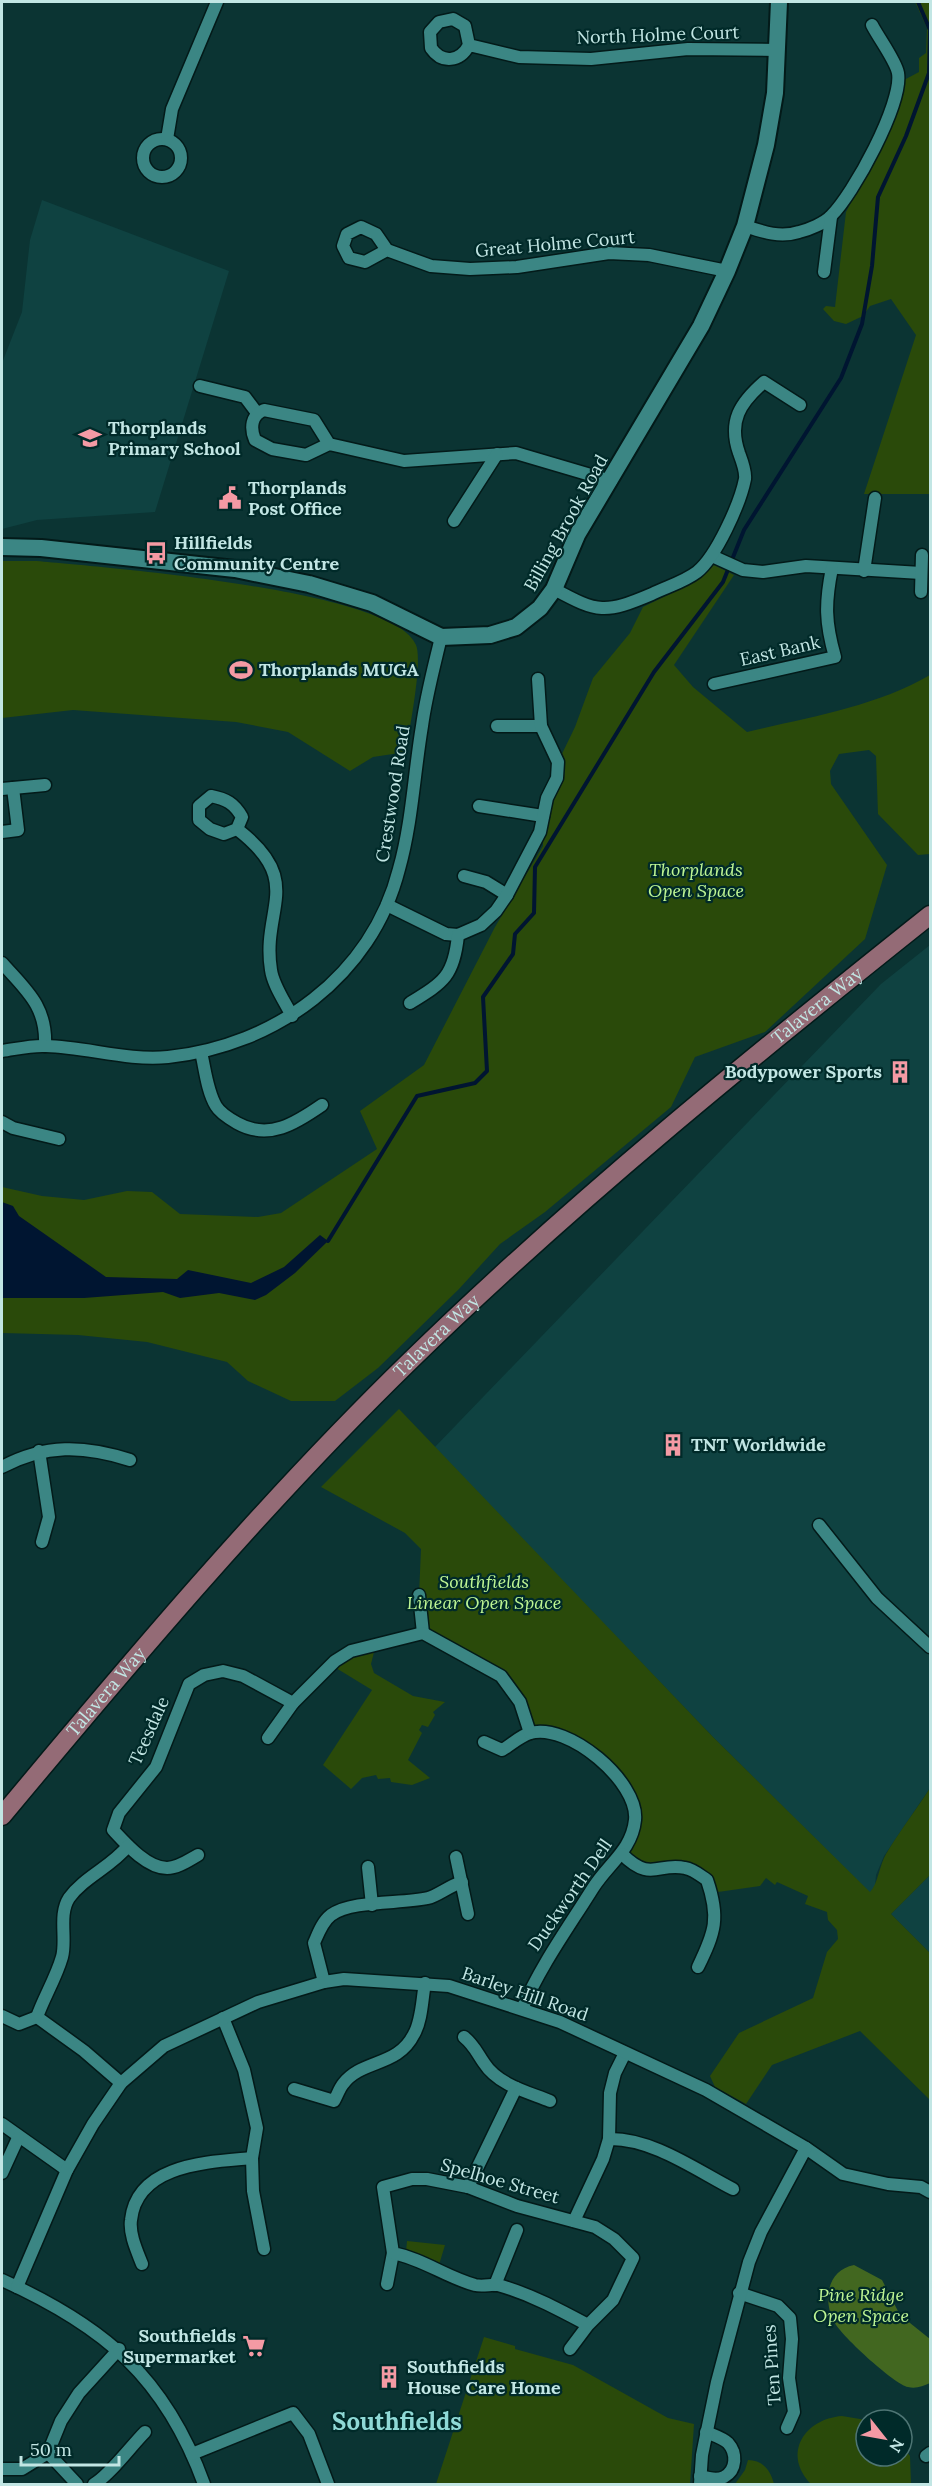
<svg xmlns="http://www.w3.org/2000/svg" width="932" height="2486" font-family="Lora,serif">
	<rect width="100%" height="100%" fill="#0b3433"/>
	<g fill="#0f4241">
		<path d="M42,200L229,271L155,512L37,520L2,529V363L22,312L30,240Z"/>
		<path d="M930,945V1788L884,1856L876,1875L875,1887L870,1893L713,1737L434,1448L881,984Z"/>
		<path d="M930,1875V1953L891,1914Z"/>
	</g>
	<g fill="#2a4a0a">
		<path d="M915,2H930V494H864L916,335L891,299L870,306L863,316L846,324L834,321L823,309L826,306L835,307L846,212L882,144L904,80L919,72V58L926,53L927,28Z"/>
		<path d="M2,561H37C98,567 394,589 416,645C423,662 409,730 406,752L373,757L350,771L288,732L236,722L73,710L2,718Z"/>
		<path d="M714,565L734,575L674,665L693,687L747,732C809,717 875,707 930,675V854L918,855L878,814L876,756L869,750L839,754L830,771L831,784L887,865L865,939L765,1032L695,1057L671,1107L545,1212L500,1244L459,1289L378,1368L335,1401H291L248,1381L227,1362L147,1342L78,1335L2,1333V1187L42,1196L84,1200L127,1191L152,1192L180,1214L258,1217L281,1213L377,1149L360,1111L424,1065L495,927L543,846V816L558,762L575,727L593,678L630,633L643,607L696,581Z"/>
		<path d="M399,1409L713,1737L870,1892C878,1884 879,1866 886,1854C899,1832 916,1810 930,1788V1875L891,1914L930,1953V2100L860,2031L772,2065L746,2104L715,2087L710,2076L739,2033L813,1998L827,1952L838,1939L837,1930L828,1920L827,1912L805,1904L808,1896L777,1882L775,1885L766,1878L760,1886L718,1892L697,1873L657,1871L622,1854L631,1837L630,1794L575,1741L530,1733L501,1676L423,1633L419,1595L421,1549L405,1533L321,1487Z"/>
		<path d="M374,1652L371,1664L374,1673L413,1696L445,1702L433,1712L435,1715L428,1727L422,1725L419,1730L422,1733L408,1760L430,1778L412,1785L391,1782L390,1778L378,1779L376,1775L362,1778L351,1789L323,1765L372,1690L336,1668L352,1657Z"/>
		<path d="M407,2241L445,2245L439,2265L406,2252Z"/>
		<path d="M484,2337L515,2346V2349L573,2365L668,2418L694,2424L690,2484H436Z"/>
		<path d="M842,2416L866,2420V2456H902V2445L910,2456L911,2484H811C782,2454 804,2419 842,2416Z"/>
		<path d="M748,2460C763,2460 771,2471 774,2484H735L745,2470Z"/>
	</g>
	<path fill="#426720" d="M854,2265L882,2280L900,2315L930,2339V2383C923,2386 916,2389 908,2387C895,2385 838,2333 833,2320C823,2298 828,2270 854,2265Z"/>
	<path fill="#001531" d="M2,1202L13,1206L19,1216L106,1277L177,1279L188,1270L251,1283L284,1267L320,1235L328,1241L295,1273L266,1295L255,1300L219,1293L180,1298L163,1292L84,1298H2Z"/>
	<g fill="none" stroke-linecap="round" stroke-linejoin="round">
		<path stroke="#001531" stroke-width="4" d="M328,1241L417,1096L475,1083L487,1071L483,997L513,954L515,934L534,913L535,867L654,672L723,582L744,530L841,378L862,324L872,266L878,197L906,136L929,73L930,30L918,2"/>
		<g stroke="#031a19" stroke-width="15">
			<g id="street">
				<path d="M469,45L465,26L453,19L439,22L430,32L431,48C442,64 460,62 469,45L519,57L591,59L688,49L778,50"/>
				<circle cx="162" cy="158" r="19"/>
				<path d="M167,139L172,109L217,2"/>
				<path d="M745,226C763,232 780,238 799,232C808,230 825,223 831,216C853,195 903,103 898,73C896,61 878,37 872,25"/>
				<path d="M387,250L365,262L349,258L343,246L347,234L361,227L376,234L387,250L431,266L470,269L517,267L609,253L649,255L727,271"/>
				<path d="M824,272L831,217"/>
				<path d="M200,386L245,397L257,413"/>
				<path d="M329,444L306,455L272,449L255,440C250,428 251,415 264,410L314,420L329,444L404,461L516,453L611,481"/>
				<path d="M454,521L497,454"/>
				<path d="M712,556L743,570L763,572L806,566L921,573"/>
				<path d="M864,571L875,498"/>
				<path d="M554,589C598,613 605,614 652,594C666,587 684,582 697,572C716,557 740,504 745,479C746,471 742,461 739,453C728,421 740,403 764,382L800,405"/>
				<path d="M921,592L922,555"/>
				<path d="M714,684L835,657C825,622 825,603 832,568"/>
				<path d="M497,726H541"/>
				<path d="M2,789L45,785"/>
				<path d="M211,796C226,799 234,803 242,817L237,829L224,834L210,829L199,820V806Z"/>
				<path d="M479,806L543,816"/>
				<path d="M237,829C306,882 261,908 271,970C273,985 285,1002 292,1016"/>
				<path d="M2,832L18,830L13,788"/>
				<path d="M464,876L486,882L507,895"/>
				<path d="M387,905L446,934L458,935L481,925L496,911L507,895L540,832L547,798L557,778L558,762L541,726L538,679"/>
				<path d="M2,963C26,990 47,1006 45,1046"/>
				<path d="M410,1003C444,982 454,976 458,935"/>
				<path d="M2,1051C16,1049 32,1045 46,1046C87,1047 127,1061 168,1057C275,1046 372,976 399,869C412,823 414,774 422,726C426,696 434,667 441,637"/>
				<path d="M201,1052C205,1069 207,1091 216,1106C220,1113 230,1119 237,1123C269,1141 296,1123 322,1105"/>
				<path d="M2,1122L13,1128L59,1139"/>
				<path d="M39,1451L49,1517L42,1542"/>
				<path d="M2,1467C45,1444 84,1445 130,1460"/>
				<path d="M819,1525L877,1598L930,1647"/>
				<path d="M419,1595L423,1633"/>
				<path d="M268,1738L293,1703"/>
				<path d="M484,1742L502,1750C511,1745 520,1736 530,1733C568,1722 639,1782 635,1820C632,1850 608,1864 593,1888C568,1928 541,1965 522,2009"/>
				<path d="M622,1854C651,1883 658,1862 685,1868C693,1869 701,1876 707,1880C720,1918 715,1932 698,1967"/>
				<path d="M198,1855C189,1860 178,1868 167,1868C147,1868 126,1844 113,1830L119,1813L156,1767L189,1684L204,1675L223,1671L243,1676L293,1703L335,1661L351,1651L423,1633L501,1676L520,1702L530,1733"/>
				<path d="M456,1857L468,1914"/>
				<path d="M368,1867L372,1905"/>
				<path d="M324,1982L314,1943C318,1934 322,1922 331,1915C352,1900 401,1904 428,1898C437,1896 449,1886 462,1882"/>
				<path d="M2,2016L19,2024L37,2017"/>
				<path d="M223,2018L244,2070L257,2128L252,2158L253,2191L264,2249"/>
				<path d="M464,2037C474,2045 477,2053 484,2063C498,2085 528,2092 550,2101"/>
				<path d="M121,2083L84,2051L37,2017C44,1997 56,1978 62,1957C67,1939 58,1915 69,1898C84,1877 111,1867 128,1846"/>
				<path d="M294,2089L334,2101C337,2096 339,2089 343,2084C362,2059 398,2067 414,2034C422,2020 422,1999 425,1983"/>
				<path d="M2,2124L67,2170"/>
				<path d="M609,2139C652,2138 696,2170 733,2189"/>
				<path d="M2,2173L18,2138"/>
				<path d="M468,2187L516,2088"/>
				<path d="M574,2221L603,2159L609,2139L610,2093L615,2073L625,2053"/>
				<path d="M142,2264C137,2251 129,2234 131,2220C137,2163 211,2162 252,2158"/>
				<path d="M2,2280C104,2326 165,2377 204,2484"/>
				<path d="M387,2284L393,2253"/>
				<path d="M495,2285L517,2230"/>
				<path d="M17,2287L67,2170L93,2124L121,2083L164,2046L258,2002L324,1982L344,1979L449,1986L560,2022L706,2090L806,2148L843,2174L888,2184L921,2187L930,2192"/>
				<path d="M739,2293L778,2306L790,2318L792,2339L789,2378L794,2412L787,2428"/>
				<path d="M570,2349L588,2325L613,2300L633,2258L614,2239L595,2227L517,2206L468,2187L427,2179H412L383,2187L393,2253C423,2259 446,2277 475,2285C483,2287 491,2284 498,2285C530,2294 558,2309 588,2325"/>
				<path d="M48,2453L77,2484"/>
				<path d="M192,2454L293,2413L309,2434L328,2484"/>
				<path d="M926,2456L930,2453"/>
				<path d="M2,2469H22L48,2453L61,2421L79,2393L119,2349"/>
				<path d="M700,2476C707,2478 717,2481 724,2477C737,2470 737,2453 728,2443C723,2438 713,2435 706,2432"/>
				<path d="M94,2484C109,2476 131,2446 145,2432"/>
				<path d="M700,2484L702,2455L717,2382L749,2262L761,2232L806,2148"/>
			</g>
		</g>
		<g stroke="#031a19" stroke-width="20">
			<path id="secondary" d="M2,547L41,548L235,569L309,584L372,603L441,637L490,635L516,627L540,608L554,589L577,535L701,326L727,271L745,226L766,145L775,93L779,2"/>
		</g>
		<g stroke="#031a19" stroke-width="21">
			<g id="primary">
				<path id="s1" d="M2,1816C132,1660 265,1502 411,1360C574,1201 752,1057 930,915"/>
			</g>
		</g>
		<use href="#street" stroke="#3b8684" stroke-width="12"/>
		<use href="#secondary" stroke="#3b8684" stroke-width="16"/>
		<use href="#primary" stroke="#946b76" stroke-width="18"/>
	</g>
	<defs>
		<g id="school-bare" transform="scale(1.8)"><path d="M0-5L7-2L0 1L-7-2ZM-4 1L0 2.5L4 1V4Q0 6-4 4Z" fill="#f49aa4" stroke="#002a29" stroke-width="2.5" paint-order="stroke"/></g>
		<g id="civic-bare" transform="scale(1.8)"><path d="M-.6-6.5H3V-4.5H.6V-3L4-1V1h2V6H-6V1h2V-1L-.6-3ZM-1.2 2.5V6h2.4V2.5Z" fill="#f49aa4" stroke="#002a29" stroke-width="2.5" paint-order="stroke"/></g>
		<g id="bus-bare" transform="scale(1.8)"><path d="M-5-6H5V4H4V6H2V4H-2V6H-4V4H-5ZM-3.5-4V0h7V-4ZM-3.5 1.2v1.5H-2V1.2ZM2 1.2v1.5H3.5V1.2Z" fill="#f49aa4" stroke="#002a29" stroke-width="2.5" paint-order="stroke"/></g>
		<g id="stadium-bare" transform="scale(1.8)"><path d="M0-5a6.5 5 0 1 0 0 10a6.5 5 0 1 0 0-10ZM-3.5-1.8h7v3.6h-7Z" fill="#f49aa4" stroke="#002a29" stroke-width="2.5" paint-order="stroke"/></g>
		<g id="building-bare" transform="scale(1.8)"><path d="M-4-6H4V6H1V3H-1V6H-4ZM-2.5-4.3h1.7v1.8h-1.7ZM.8-4.3h1.7v1.8H.8ZM-2.5-1h1.7V.8h-1.7ZM.8-1h1.7V.8H.8Z" fill="#f49aa4" stroke="#002a29" stroke-width="2.5" paint-order="stroke"/></g>
		<g id="supermarket-bare" transform="scale(1.8)"><path d="M-6-5.5h2.5l.6 2H6L4.5 2H-2.5L-4.4-4H-6ZM-1.5 3.2a1.3 1.3 0 1 0 .1 0ZM3 3.2a1.3 1.3 0 1 0 .1 0Z" fill="#f49aa4" stroke="#002a29" stroke-width="2.5" paint-order="stroke"/></g>
	</defs>
	<g fill-rule="evenodd">
		<use href="#school-bare" x="90" y="438"/>
		<use href="#civic-bare" x="230" y="498"/>
		<use href="#bus-bare" x="156" y="553"/>
		<use href="#stadium-bare" x="241" y="670"/>
		<use href="#building-bare" x="900" y="1072"/>
		<use href="#building-bare" x="673" y="1445"/>
		<use href="#supermarket-bare" x="254" y="2346"/>
		<use href="#building-bare" x="389" y="2377"/>
	</g>
	<g text-anchor="middle" stroke-width="4.5" stroke-linejoin="round" paint-order="stroke">
		<g font-size="18" fill="#c2e6e4" stroke="#002a29">
			<text transform="translate(658 35) rotate(-2)" y="6">North Holme Court</text>
			<text transform="translate(555 244) rotate(-5)" y="6">Great Holme Court</text>
			<text transform="translate(566 523) rotate(-61)" y="6">Billing Brook Road</text>
			<text transform="translate(780 651) rotate(-13)" y="6">East Bank</text>
			<text transform="translate(393 794) rotate(-81)" y="6">Crestwood Road</text>
			<text dy="6" stroke="none"><textPath href="#s1" startOffset="1152">Talavera Way</textPath></text>
			<text dy="6" stroke="none"><textPath href="#s1" startOffset="648">Talavera Way</textPath></text>
			<text dy="6" stroke="none"><textPath href="#s1" startOffset="162">Talavera Way</textPath></text>
			<text transform="translate(149 1731) rotate(-66)" y="6">Teesdale</text>
			<text transform="translate(570 1895) rotate(-55)" y="6">Duckworth Dell</text>
			<text transform="translate(525 1994) rotate(19)" y="6">Barley Hill Road</text>
			<text transform="translate(500 2181) rotate(16)" y="6">Spelhoe Street</text>
			<text transform="translate(772 2365) rotate(-94)" y="6">Ten Pines</text>
		</g>
		<g font-size="18" font-weight="bold" fill="#c2e6e4" stroke="#002a29" text-anchor="start">
			<text x="108" y="434">Thorplands<tspan x="108" dy="21">Primary School</tspan></text>
			<text x="248" y="494">Thorplands<tspan x="248" dy="21">Post Office</tspan></text>
			<text x="174" y="549">Hillfields<tspan x="174" dy="21">Community Centre</tspan></text>
			<text x="259" y="676">Thorplands MUGA</text>
			<text x="882" y="1078" text-anchor="end">Bodypower Sports</text>
			<text x="691" y="1451">TNT Worldwide</text>
			<text x="236" y="2342" text-anchor="end">Southfields<tspan x="236" dy="21">Supermarket</tspan></text>
			<text x="407" y="2373">Southfields<tspan x="407" dy="21">House Care Home</tspan></text>
		</g>
		<g font-size="18" font-style="italic" fill="#bef694" stroke="#002a29">
			<text x="696" y="876">Thorplands<tspan x="696" dy="21">Open Space</tspan></text>
			<text x="484" y="1588">Southfields<tspan x="484" dy="21">Linear Open Space</tspan></text>
			<text x="861" y="2301">Pine Ridge<tspan x="861" dy="21">Open Space</tspan></text>
		</g>
		<g font-size="24" font-weight="bold" fill="#8fd9d6" stroke="#002a29">
			<text x="397" y="2430">Southfields</text>
		</g>
	</g>
	<rect width="932" height="2486" fill="none" stroke="#c2e6e4" stroke-width="6"/>
	<g transform="translate(884 2438) rotate(121)"><circle r="28" fill="#002a29" stroke="#4e7574" stroke-width="1.5"/>
	<path d="M0-4.5L10 22L0 15L-10 22Z" fill="#f49aa4"/>
	<text y="-9" font-size="16" font-weight="bold" text-anchor="middle" fill="#c2e6e4">N</text>
	</g>
	<path d="M21 2456v9h98v-9" fill="none" stroke="#c2e6e4" stroke-width="3"/>
	<text x="30" y="2456" font-size="18" fill="#c2e6e4" stroke="#002a29" stroke-width="4.5" paint-order="stroke">50 m</text>
</svg>
